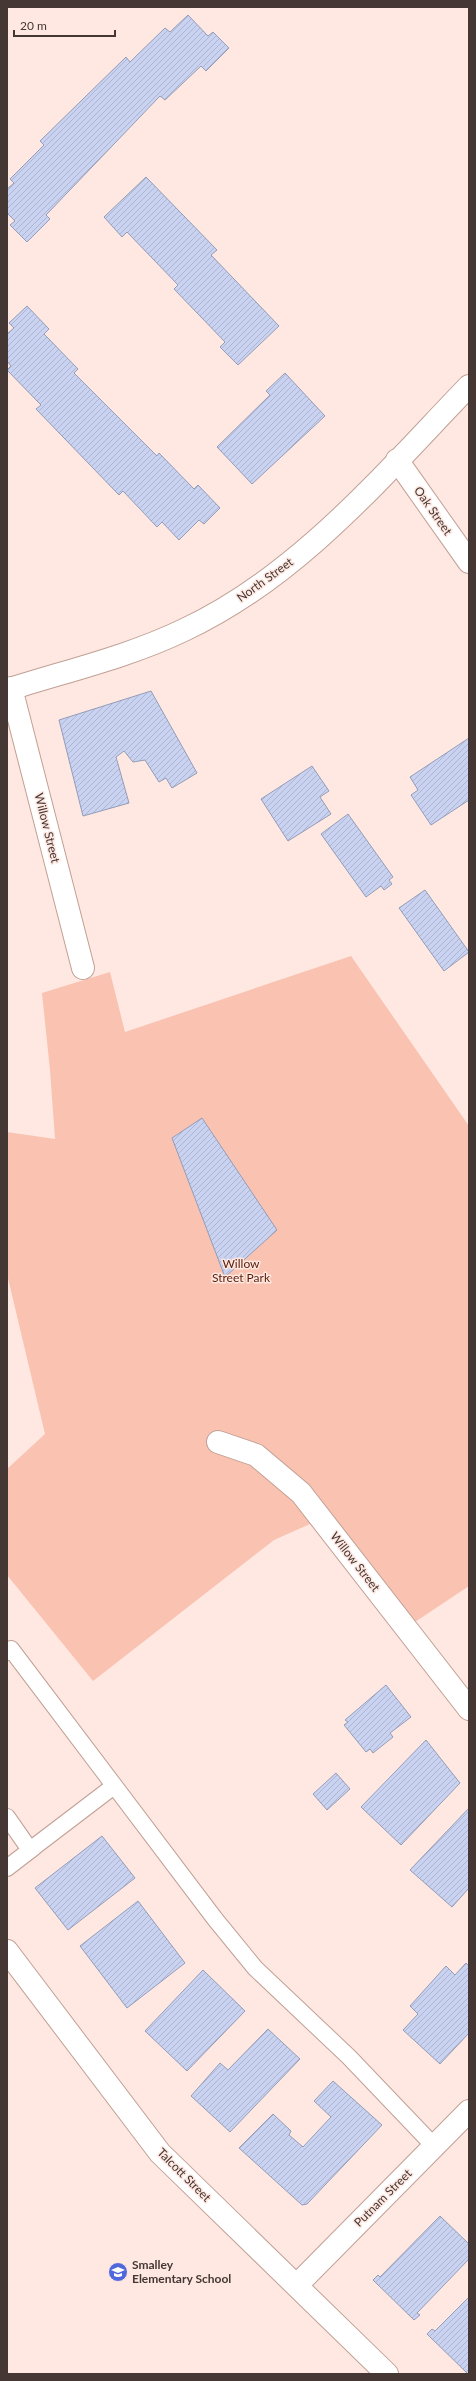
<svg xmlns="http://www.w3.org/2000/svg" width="476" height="2381" font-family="Lato,sans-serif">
	<defs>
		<pattern id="building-hatch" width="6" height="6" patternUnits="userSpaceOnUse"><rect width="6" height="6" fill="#c9d2f0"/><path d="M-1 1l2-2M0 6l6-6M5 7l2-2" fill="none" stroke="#aeb5ce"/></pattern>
	</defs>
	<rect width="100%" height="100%" fill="#fee8e1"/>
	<path fill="#f9c2b1" d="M351,956L469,1126V1586L412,1624L328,1516L274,1540L93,1681L7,1575V1469L45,1434L7,1274V1132L55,1139L50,1070L42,993L110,972L125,1032Z"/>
	<g fill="url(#building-hatch)" stroke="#939cb8">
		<path d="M188,15L208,36L213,32L229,48L206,71L201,66L165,100L160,96L46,215L50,219L27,242L10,225L15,221L7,213V189L14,183L10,179L44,145L40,141L126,57L130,62L165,28L170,32Z"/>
		<path d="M146,177L217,250L211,255L279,326L238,365L220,347L225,342L174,289L178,285L127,232L122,237L104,217Z"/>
		<path d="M27,306L49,329L44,334L78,369L74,373L157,456L159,453L194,489L198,485L220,508L204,524L199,520L179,540L162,522L157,527L123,491L119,495L36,409L41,405L7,370L11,366L7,361V334L14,328L9,323Z"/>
		<path d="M285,373L325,416L252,484L217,447L270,395L266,391Z"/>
		<path d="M151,691L197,773L172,788L166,778L159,782L145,760L133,762L124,751L116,757L129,803L83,816L59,720Z"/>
		<path d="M469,738V800L431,825L411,795L418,790L410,777Z"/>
		<path d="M312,766L329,791L320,797L331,814L288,841L261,799Z"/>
		<path d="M348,814L393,877L389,880L392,884L384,890L381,886L366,897L321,834Z"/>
		<path d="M425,890L469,952L444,971L399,908Z"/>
		<path d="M202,1118L277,1230L225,1277L172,1138Z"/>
		<path d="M386,1685L411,1717L390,1733L393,1737L373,1753L370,1749L366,1752L344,1725L348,1722L345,1720Z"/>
		<path d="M426,1740L460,1783L401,1845L361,1807Z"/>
		<path d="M336,1773L350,1789L327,1810L313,1794Z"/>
		<path d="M469,1808V1888L452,1907L410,1870Z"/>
		<path d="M102,1836L135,1878L68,1930L35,1888Z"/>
		<path d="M138,1901L185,1963L127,2008L80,1946Z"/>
		<path d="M466,1963L469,1966V2033L440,2064L403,2030L418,2014L410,2006L446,1966L455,1975Z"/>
		<path d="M203,1970L245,2011L187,2071L145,2031Z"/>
		<path d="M268,2029L300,2059L230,2132L191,2096L220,2063L228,2070Z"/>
		<path d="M333,2081L382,2125L307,2204L302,2205L239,2148L273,2114L291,2131L289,2135L303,2147L331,2117L314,2101Z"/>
		<path d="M440,2216L469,2244V2259L417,2313L420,2315L414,2320L373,2280L378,2275L380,2277Z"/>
		<path d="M469,2297V2374H468L427,2334L432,2329L435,2331Z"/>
	</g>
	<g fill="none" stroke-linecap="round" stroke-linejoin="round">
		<g stroke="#c1a095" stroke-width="18">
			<g id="service">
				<path d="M7,1652L11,1649L215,1919L255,1968L349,2057L434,2146"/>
				<path d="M7,1817L30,1850L114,1786"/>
				<path d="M7,1868L33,1848"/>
			</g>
		</g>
		<g stroke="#c1a095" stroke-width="24">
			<g id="minor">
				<path d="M397,460L469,562"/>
				<path d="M11,688L83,968"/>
				<path d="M218,1442L256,1455L301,1493L469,1709"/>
				<path d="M7,1951L160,2153L387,2374"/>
				<path d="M297,2285L469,2111"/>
			</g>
		</g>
		<g stroke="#c1a095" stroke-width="24">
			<path id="tertiary" d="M7,690C66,671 128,657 184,630C298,577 383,475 469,386"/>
		</g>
		<use href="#service" stroke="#fff" stroke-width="16"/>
		<use href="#minor" stroke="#fff" stroke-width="22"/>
		<use href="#tertiary" stroke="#fff" stroke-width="22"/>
	</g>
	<defs>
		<g id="school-disc" transform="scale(1)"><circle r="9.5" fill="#5167dc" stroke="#fee8e1"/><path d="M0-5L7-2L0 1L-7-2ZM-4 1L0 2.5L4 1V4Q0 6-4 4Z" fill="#fff"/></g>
	</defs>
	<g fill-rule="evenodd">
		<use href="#school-disc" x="118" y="2272"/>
	</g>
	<g text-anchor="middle" stroke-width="3" stroke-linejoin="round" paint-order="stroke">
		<g font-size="12" fill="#453733" stroke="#fee8e1">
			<text transform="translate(433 511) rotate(55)" y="4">Oak Street</text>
			<text transform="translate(265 580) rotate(-36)" y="4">North Street</text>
			<text transform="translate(47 828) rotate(76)" y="4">Willow Street</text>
			<text transform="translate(355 1562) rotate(52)" y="4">Willow Street</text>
			<text transform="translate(184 2175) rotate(45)" y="4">Talcott Street</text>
			<text transform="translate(383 2198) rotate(-45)" y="4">Putnam Street</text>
		</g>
		<g font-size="12" fill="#5c1b05" stroke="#fee8e1">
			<text x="241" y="1268">Willow<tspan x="241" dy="14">Street Park</tspan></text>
		</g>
		<g font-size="12" font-weight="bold" fill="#453733" stroke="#fee8e1" text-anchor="start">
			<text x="132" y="2269">Smalley<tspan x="132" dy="14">Elementary School</tspan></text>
		</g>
	</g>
	<rect width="476" height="2381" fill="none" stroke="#453733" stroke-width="16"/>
	<path d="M14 30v6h101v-6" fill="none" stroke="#453733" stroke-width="2"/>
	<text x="20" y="30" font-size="12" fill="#453733" stroke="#fee8e1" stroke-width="3" paint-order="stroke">20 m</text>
</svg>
